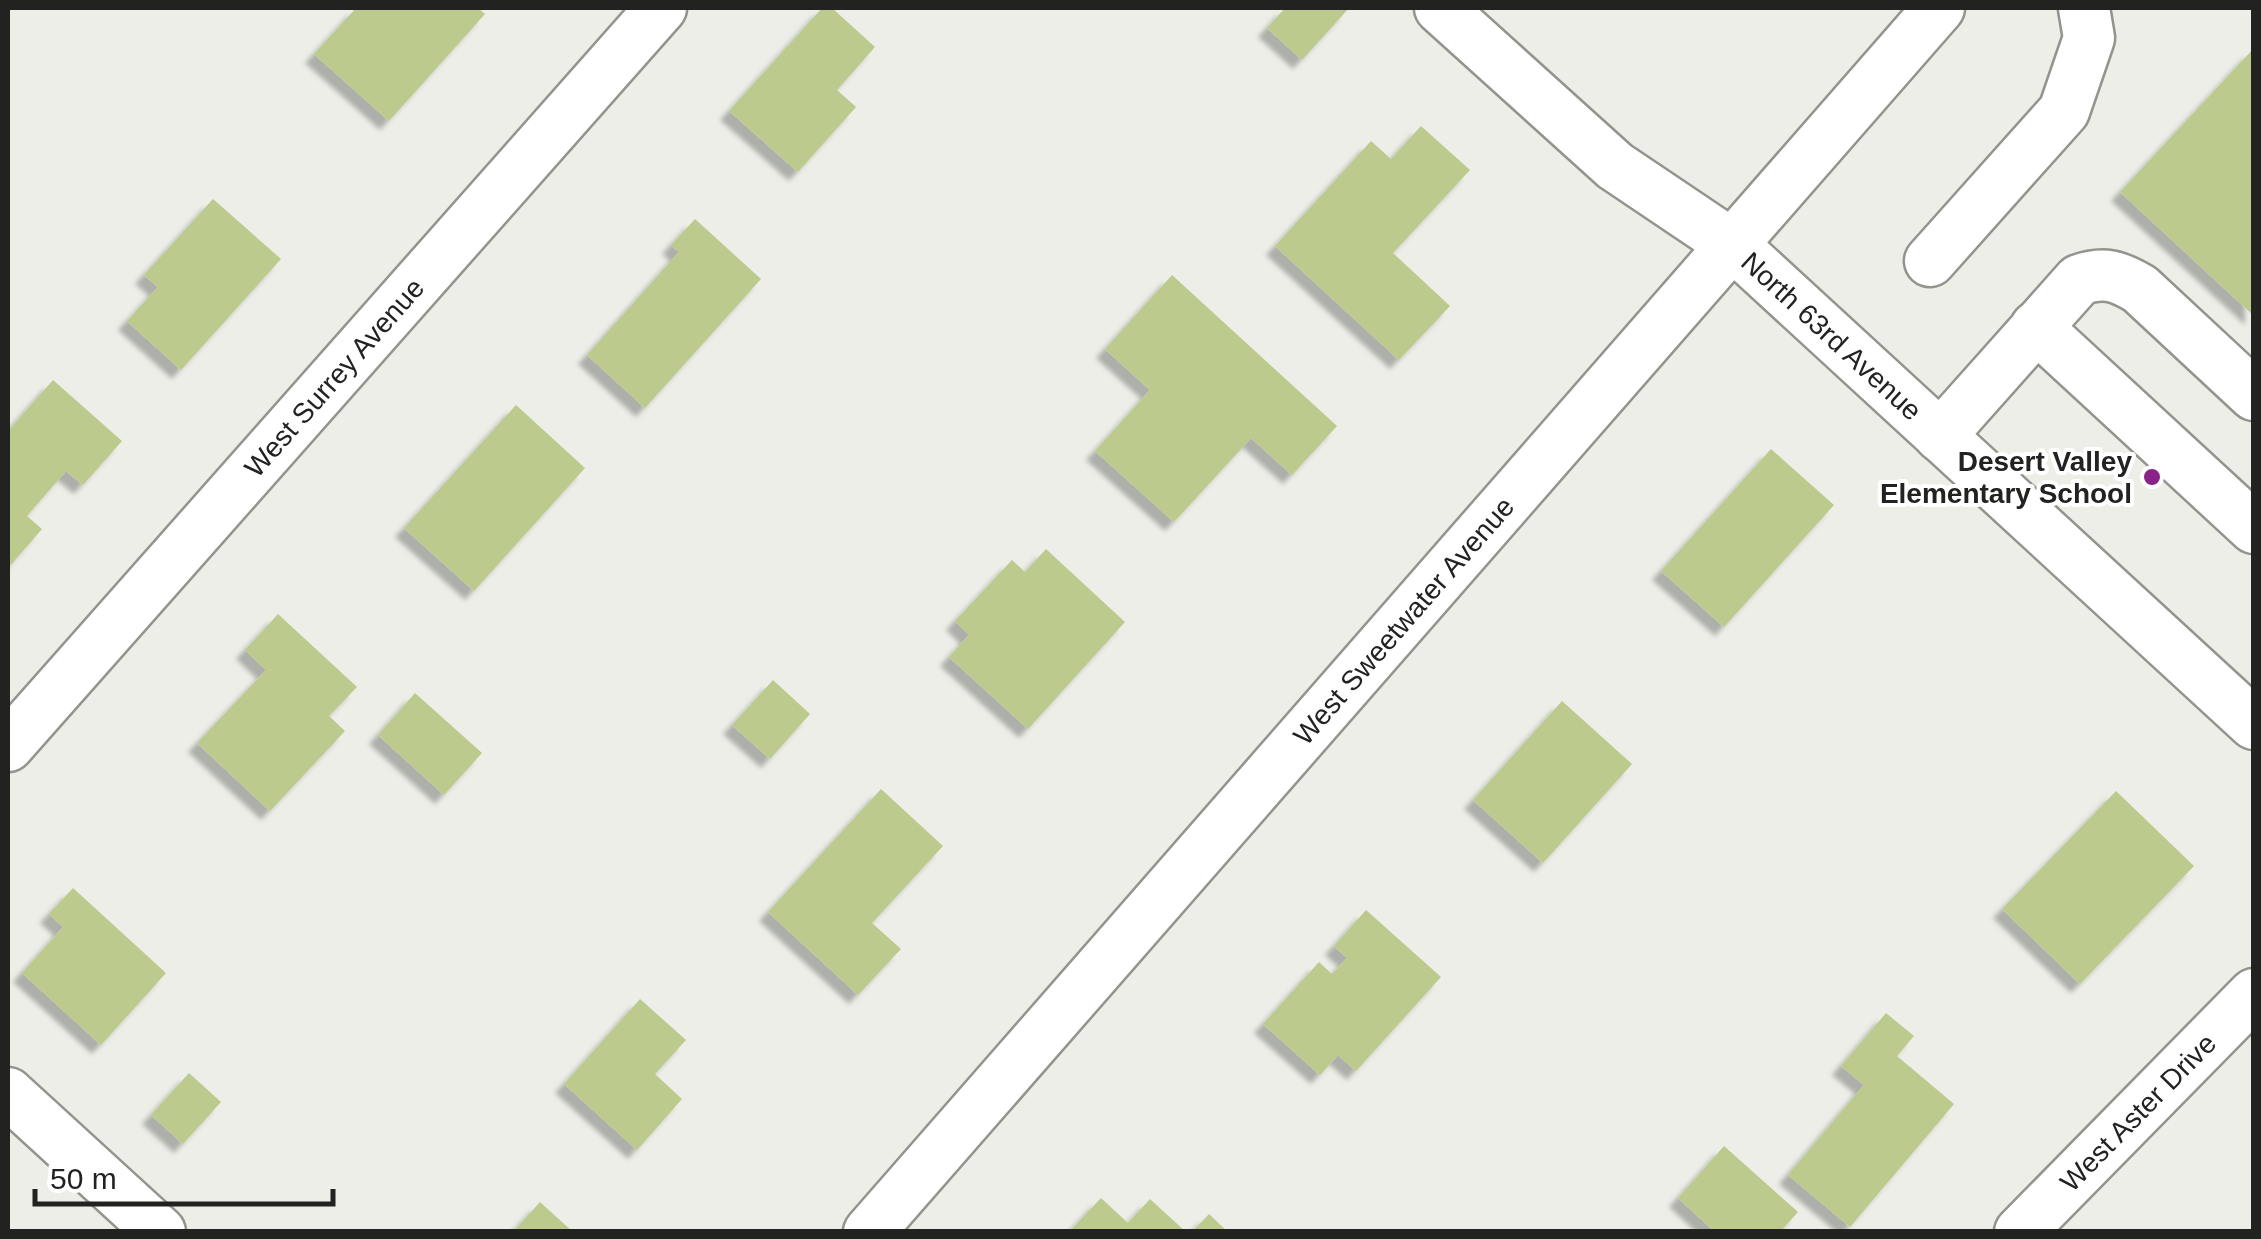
<svg xmlns="http://www.w3.org/2000/svg" width="2261" height="1239" font-family="Helvetica,sans-serif">
	<defs>
		<filter id="shadow"><feDropShadow dx="-9" dy="9" stdDeviation="2.5" flood-color="#0004"/></filter>
	</defs>
	<rect width="100%" height="100%" fill="#eceee7"/>
	<g fill="#bcca8d" filter="url(#shadow)">
		<path d="M356,8H478L485,14L389,121L314,54Z"/>
		<path d="M822,8H832L875,47L837,90L856,107L798,172L729,111Z"/>
		<path d="M1285,8H1349L1302,60L1267,28Z"/>
		<path d="M2254,48V316L2120,192Z"/>
		<path d="M1421,126L1470,170L1393,253L1450,306L1399,360L1275,246L1371,141L1391,159Z"/>
		<path d="M213,199L281,259L181,370L127,321L158,287L144,275Z"/>
		<path d="M695,219L761,279L645,408L587,355L679,252L671,245Z"/>
		<path d="M1172,275L1337,426L1292,475L1251,438L1174,522L1095,451L1150,390L1105,349Z"/>
		<path d="M53,380L122,441L83,485L66,471L27,516L42,529L8,568V431Z"/>
		<path d="M516,405L585,468L474,591L404,528Z"/>
		<path d="M1771,449L1834,505L1724,627L1661,571Z"/>
		<path d="M1046,549L1125,622L1028,729L949,657L969,635L955,621L1012,560L1025,572Z"/>
		<path d="M278,614L357,687L329,716L345,731L270,811L197,743L266,670L245,650Z"/>
		<path d="M773,680L810,714L770,759L732,725Z"/>
		<path d="M415,693L482,753L444,795L378,735Z"/>
		<path d="M1562,701L1632,764L1543,863L1473,800Z"/>
		<path d="M881,789L943,846L872,923L901,949L858,995L768,912Z"/>
		<path d="M2116,791L2194,866L2080,984L2002,909Z"/>
		<path d="M73,888L166,973L101,1045L22,973L63,927L49,914Z"/>
		<path d="M1366,910L1441,977L1356,1071L1338,1055L1320,1075L1263,1024L1319,962L1332,974L1347,958L1334,946Z"/>
		<path d="M640,999L686,1040L655,1074L682,1099L637,1150L564,1084Z"/>
		<path d="M1886,1013L1914,1036L1897,1056L1954,1104L1850,1227L1788,1175L1864,1085L1841,1066Z"/>
		<path d="M189,1073L221,1102L183,1144L151,1115Z"/>
		<path d="M1724,1146L1798,1212L1780,1232H1715L1678,1198Z"/>
		<path d="M1101,1198L1128,1223L1150,1199L1186,1232H1069Z"/>
		<path d="M540,1202L573,1232H513Z"/>
		<path d="M1209,1214L1228,1232H1192Z"/>
	</g>
	<g fill="none" stroke-linecap="round" stroke-linejoin="round">
		<g stroke="#92948d" stroke-width="55">
			<g id="minor">
				<path id="s1" d="M1440,8L1615,166L1734,246L2254,724"/>
				<path d="M1930,261L2064,111L2089,38L2084,8"/>
				<path d="M2036,327L2254,528"/>
				<path d="M1940,436L2079,280C2104,271 2118,276 2140,289L2254,395"/>
				<path id="s2" d="M8,746L661,8"/>
				<path d="M8,1093L160,1232"/>
				<path id="s3" d="M869,1232L1939,8"/>
				<path id="s4" d="M2020,1232L2254,994"/>
			</g>
		</g>
		<use href="#minor" stroke="#fff" stroke-width="50"/>
	</g>
	<circle fill="#8b2288" stroke="#fff" stroke-width="4" cx="2152" cy="477" r="10"/>
	<g text-anchor="middle" stroke-width="8" stroke-linejoin="round" paint-order="stroke">
		<g font-size="28" fill="#222320" stroke="#fff">
			<text dy="10" stroke="none"><textPath href="#s1" startOffset="512">North 63rd Avenue</textPath></text>
			<text dy="10" stroke="none"><textPath href="#s2" startOffset="492">West Surrey Avenue</textPath></text>
			<text dy="10" stroke="none"><textPath href="#s3" startOffset="812">West Sweetwater Avenue</textPath></text>
			<text dy="10" stroke="none"><textPath href="#s4" startOffset="168">West Aster Drive</textPath></text>
		</g>
		<g font-size="28" font-weight="bold" fill="#222320" stroke="#fff" text-anchor="end">
			<text x="2132" y="471">Desert Valley<tspan x="2132" dy="32">Elementary School</tspan></text>
		</g>
	</g>
	<rect width="2261" height="1239" fill="none" stroke="#222320" stroke-width="20"/>
	<path d="M35 1189v15h298v-15" fill="none" stroke="#222320" stroke-width="5"/>
	<text x="50" y="1189" font-size="30" fill="#222320" stroke="#ffffff" stroke-width="8" paint-order="stroke">50 m</text>
</svg>
